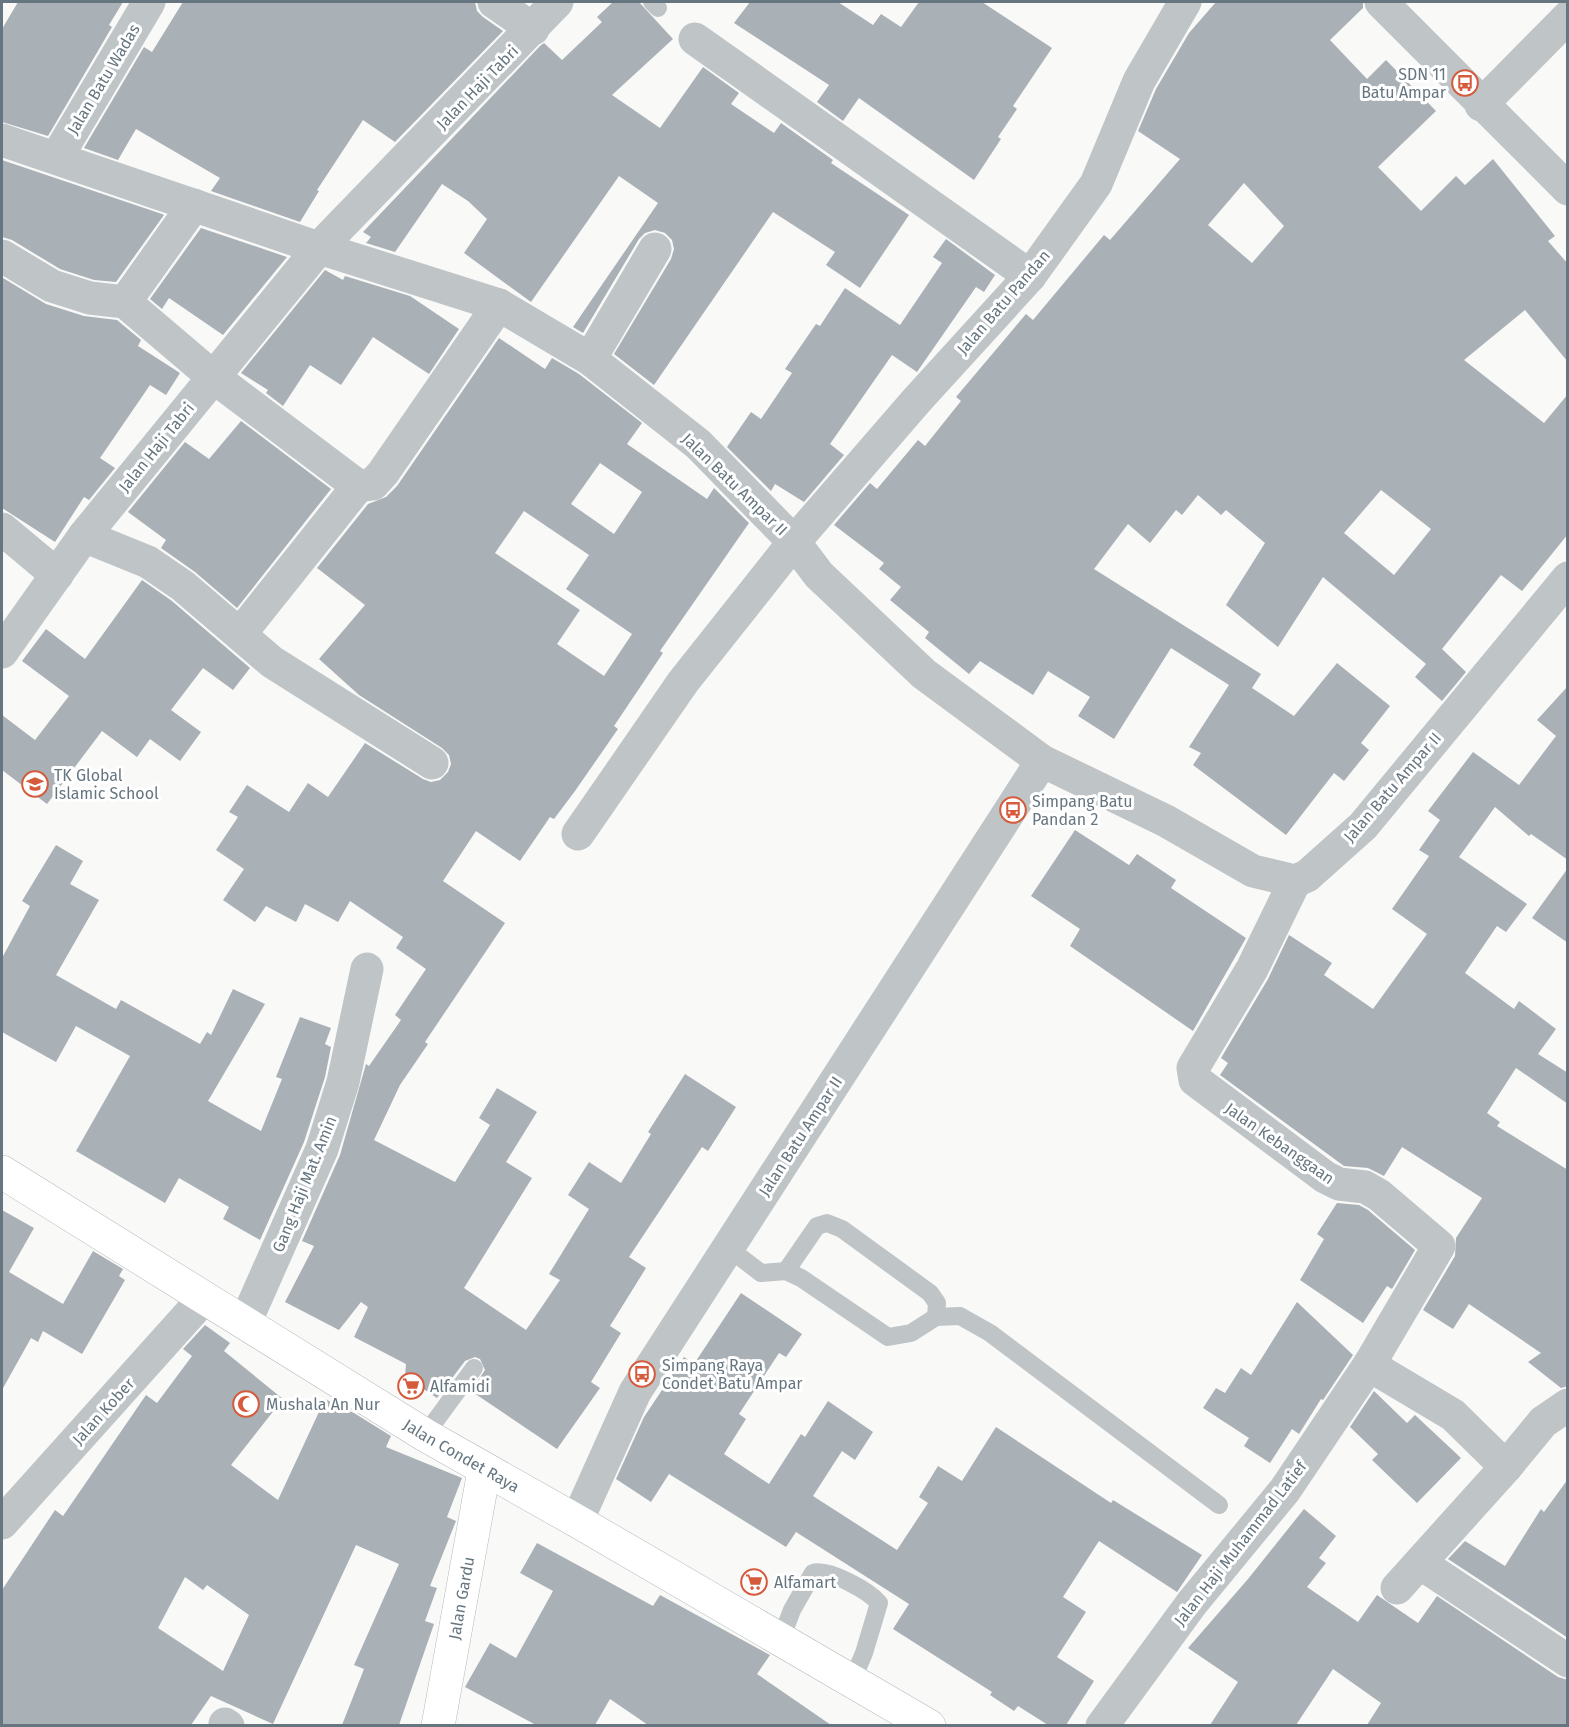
<svg xmlns="http://www.w3.org/2000/svg" width="1569" height="1727" font-family="'Fira Sans',sans-serif">
	<rect width="100%" height="100%" fill="#f9f9f8"/>
	<g fill="#a9b0b6" fill-rule="evenodd">
		<path d="M18,2H123L109,25L112,27L48,136L2,122V29Z"/>
		<path d="M183,2H475L477,11L483,17L503,31L395,142L363,120L317,190L319,191L300,222L211,191L220,178L136,129L118,160L84,148L144,47L152,52Z"/>
		<path d="M613,2H639L673,39L612,95L660,128L703,67L739,93L731,104L774,133L781,123L833,160L831,163L909,215L860,288L826,265L835,252L773,212L654,385L614,354L671,259L674,249L672,240L665,233L655,230L645,233L639,239L583,333L573,327L658,203L619,176L531,302L464,253L487,219L468,201L442,184L395,252L366,243L371,237L363,232L540,46L544,43L562,60L602,22L597,17Z"/>
		<path d="M750,2H838L873,25L881,14L901,27L919,2H982L1052,48L1013,106L1017,109L998,137L1001,139L974,180L859,98L843,121L817,102L829,85L734,23Z"/>
		<path d="M1216,2H1363V8L1330,40L1367,79L1386,60L1436,111L1378,167L1421,211L1456,176L1465,185L1493,159L1555,236L1548,241L1568,264V362L1525,310L1464,360L1544,423L1568,394V534L1522,591L1501,575L1442,649L1466,672L1442,701L1415,677L1426,664L1323,577L1278,647L1226,605L1265,543L1226,510L1221,515L1198,495L1182,515L1176,510L1150,543L1128,524L1094,569L1261,674L1252,688L1294,716L1337,663L1390,706L1361,743L1369,750L1344,781L1334,773L1286,835L1193,765L1201,753L1189,747L1229,685L1171,648L1114,739L1078,716L1090,697L1048,671L1033,695L980,661L969,674L925,638L929,632L890,600L901,587L879,569L884,563L834,525L870,483L877,489L918,440L925,446L961,401L956,397L1026,314L1033,320L1104,235L1110,240L1180,159L1138,131L1156,89L1189,33ZM1244,183L1284,226L1252,263L1208,225ZM1381,490L1431,529L1394,575L1344,533Z"/>
		<path d="M2,160L162,214L164,215L116,282L94,280L60,269L12,240L2,237Z"/>
		<path d="M201,228L287,257L223,335L169,298L162,309L150,299Z"/>
		<path d="M946,239L995,275L984,292L976,287L917,372L892,355L830,444L844,455L804,502L775,484L771,491L727,447L751,412L761,419L792,373L785,369L816,324L820,326L845,288L900,325L942,263L933,257Z"/>
		<path d="M325,270L343,280L345,276L410,296L459,329L429,374L373,337L341,385L310,365L283,406L266,393L268,390L241,373Z"/>
		<path d="M3,278L46,304L84,316L117,320L141,340L138,346L180,373L166,395L150,385L100,458L115,468L89,500L84,497L55,542L2,508Z"/>
		<path d="M499,338L545,369L552,358L579,374L642,423L627,444L707,499L714,488L749,523L660,651L663,653L614,726L618,729L575,791L554,819L550,817L520,861L476,831L443,881L505,923L425,1042L428,1044L400,1085L374,1140L455,1182L490,1125L479,1118L497,1088L537,1112L506,1162L532,1178L464,1288L526,1330L560,1280L549,1274L589,1209L568,1195L589,1162L621,1183L651,1134L648,1132L685,1074L736,1107L708,1151L702,1147L629,1257L646,1268L610,1326L621,1333L591,1382L600,1388L557,1449L471,1391L485,1370L480,1359L475,1357L465,1361L437,1398L405,1377L406,1364L354,1337L368,1307L361,1302L339,1330L285,1302L314,1246L302,1241L340,1155L366,1064L369,1066L401,1020L395,1015L426,969L396,948L403,937L350,901L338,922L305,904L296,922L266,906L255,922L223,900L244,869L216,850L238,817L229,812L247,785L289,812L308,783L328,797L365,743L423,779L431,782L440,780L448,772L451,764L449,755L442,748L359,695L319,659L365,605L317,568L368,504L386,497L397,486ZM600,463L642,492L614,534L571,504ZM524,511L589,555L566,589L632,634L604,676L557,644L580,610L495,553Z"/>
		<path d="M241,421L331,489L237,608L195,572L161,548L166,540L128,512L185,442L209,459Z"/>
		<path d="M142,580L172,601L250,668L233,690L203,668L171,710L201,732L180,761L150,739L137,757L102,731L47,804L2,770V715L35,740L69,696L22,661L46,629L85,659Z"/>
		<path d="M1568,686V860L1531,834L1529,836L1495,807L1459,857L1527,904L1506,932L1497,926L1465,973L1514,1009L1519,1001L1556,1029L1538,1054L1568,1073V1104L1516,1068L1487,1113L1500,1122L1497,1126L1568,1170V1386L1561,1388L1528,1362L1541,1353L1469,1304L1453,1329L1423,1310L1455,1256L1456,1238L1482,1198L1402,1147L1384,1176L1368,1168L1344,1166L1220,1075L1228,1063L1221,1058L1268,979L1289,935L1332,963L1324,975L1373,1009L1427,934L1392,909L1429,856L1419,850L1440,820L1428,811L1473,752L1519,785L1556,736L1537,720Z"/>
		<path d="M1075,830L1129,865L1137,854L1176,880L1171,888L1246,938L1193,1031L1070,946L1080,929L1031,896Z"/>
		<path d="M56,845L83,861L70,884L99,900L56,975L116,1009L121,1000L200,1044L207,1032L211,1035L233,989L265,1004L208,1101L261,1131L282,1079L276,1077L300,1017L331,1028L325,1044L331,1047L325,1077L304,1142L260,1240L223,1219L229,1207L179,1178L165,1203L76,1151L130,1056L76,1026L56,1062L2,1032V958L30,906L22,901Z"/>
		<path d="M1568,868V943L1532,918Z"/>
		<path d="M1337,1203L1359,1205L1368,1210L1415,1250L1392,1289L1387,1286L1363,1323L1300,1280L1324,1239L1317,1234Z"/>
		<path d="M2,1210L34,1228L9,1272L63,1304L93,1251L123,1269L119,1276L125,1280L82,1354L43,1331L38,1342L31,1338L2,1390Z"/>
		<path d="M741,1293L802,1334L786,1357L779,1353L739,1414L746,1419L724,1454L769,1484L801,1434L805,1437L828,1401L873,1432L855,1460L842,1451L813,1496L897,1550L928,1503L919,1497L938,1466L962,1481L996,1427L1111,1503L1113,1500L1202,1555L1177,1592L1099,1541L1063,1597L1086,1612L1057,1657L1094,1681L1066,1725H1048L1018,1706L1014,1711L990,1695L992,1692L893,1629L909,1604L796,1532L786,1547L669,1474L651,1502L616,1479L644,1417L684,1357L694,1364Z"/>
		<path d="M1297,1302L1353,1355L1323,1400L1321,1399L1299,1434L1292,1429L1270,1463L1244,1446L1249,1438L1203,1408L1216,1388L1225,1393L1241,1368L1251,1375Z"/>
		<path d="M205,1325L230,1343L224,1351L283,1399L231,1465L278,1500L325,1399L354,1413L391,1436L386,1447L462,1478L447,1517L456,1521L430,1586L437,1588L425,1621L434,1624L399,1725H342L364,1669L354,1665L399,1564L356,1545L273,1724L211,1696L191,1725H2V1590L55,1510L63,1516L146,1395L157,1403L192,1356L183,1349ZM185,1577L203,1590L207,1585L249,1615L223,1671L158,1628Z"/>
		<path d="M1374,1391L1407,1423L1415,1415L1461,1458L1417,1503L1372,1460L1378,1454L1350,1427Z"/>
		<path d="M1568,1479V1638L1448,1559L1465,1541L1505,1566L1541,1509L1544,1512Z"/>
		<path d="M1304,1509L1336,1536L1319,1558L1326,1563L1307,1587L1358,1622L1377,1595L1418,1623L1437,1596L1558,1677L1568,1680V1725H1367L1381,1703L1333,1669L1296,1725H1210L1238,1682L1188,1648L1248,1579Z"/>
		<path d="M537,1543L653,1606L660,1595L770,1655L757,1674L831,1725H648L610,1699L595,1725H536L465,1687L490,1643L516,1658L553,1591L520,1573Z"/>
	</g>
	<g fill="none" stroke-linecap="round" stroke-linejoin="round">
		<g stroke="#b4babe" stroke-width="34">
			<g id="secondary">
				<path id="s1" d="M2,1172L425,1435L577,1521L929,1726"/>
				<path id="s2" d="M438,1726L484,1471"/>
			</g>
		</g>
		<g stroke="#bfc4c7" stroke-width="18">
			<path d="M652,2L658,8"/>
			<path d="M727,1247L761,1273L786,1271L801,1278L888,1337L911,1333L936,1317L960,1316L990,1333L1219,1505"/>
			<path d="M786,1271L817,1226L827,1223L842,1229L930,1293L937,1303L936,1317"/>
			<path d="M425,1435L474,1368"/>
			<path d="M781,1639L792,1610L813,1573C828,1568 869,1591 879,1603L864,1653L852,1681"/>
		</g>
		<g stroke="#bfc4c7" stroke-width="33">
			<path d="M494,2L533,29"/>
			<path d="M1381,2L1568,189"/>
			<path d="M695,39L1030,276"/>
			<path d="M1481,105L1568,17"/>
			<path d="M2,140L319,248L499,305L590,359L698,444L794,542L819,575L924,674L1042,761L1166,821L1253,871L1295,881L1307,876L1363,826L1568,578"/>
			<path d="M57,157L149,2"/>
			<path d="M2,256L52,286L90,298L125,302L212,376L358,486L373,484L383,473L499,305"/>
			<path d="M125,302L194,205"/>
			<path d="M590,359L655,249"/>
			<path d="M2,529L57,575"/>
			<path d="M84,536L148,562L183,586L272,662L432,763"/>
			<path d="M240,634L358,486"/>
			<path d="M2,652L84,536L319,248L557,2"/>
			<path d="M578,834L683,682L794,542L917,400L1030,276L1096,184L1139,81L1185,2"/>
			<path d="M245,1323L322,1149L343,1082L367,969"/>
			<path d="M1369,1365L1453,1415L1506,1467L1543,1422L1568,1405"/>
			<path d="M577,1521L635,1392L1042,761"/>
			<path d="M2,1523L204,1298"/>
			<path d="M1420,1563L1568,1661"/>
			<path d="M1397,1588L1506,1467"/>
			<path d="M225,1724L228,1726"/>
			<path d="M1102,1726L1192,1603L1285,1490L1369,1365L1439,1246L1379,1195L1365,1187L1339,1184L1325,1177L1195,1080L1193,1068L1252,969L1295,881"/>
		</g>
		<use href="#secondary" stroke="#fff" stroke-width="33"/>
	</g>
	<defs>
		<g id="bus-ring" transform="scale(1.35)"><circle r="9.5" fill="#fff" stroke="#d55b3c" stroke-width="1.5"/><path d="M-5-6H5V4H4V6H2V4H-2V6H-4V4H-5ZM-3.5-4V0h7V-4ZM-3.5 1.2v1.5H-2V1.2ZM2 1.2v1.5H3.5V1.2Z" fill="#d55b3c"/></g>
		<g id="school-ring" transform="scale(1.35)"><circle r="9.5" fill="#fff" stroke="#d55b3c" stroke-width="1.5"/><path d="M0-5L7-2L0 1L-7-2ZM-4 1L0 2.5L4 1V4Q0 6-4 4Z" fill="#d55b3c"/></g>
		<g id="supermarket-ring" transform="scale(1.35)"><circle r="9.5" fill="#fff" stroke="#d55b3c" stroke-width="1.5"/><path d="M-6-5.5h2.5l.6 2H6L4.5 2H-2.5L-4.4-4H-6ZM-1.5 3.2a1.3 1.3 0 1 0 .1 0ZM3 3.2a1.3 1.3 0 1 0 .1 0Z" fill="#d55b3c"/></g>
		<g id="mosque-ring" transform="scale(1.35)"><circle r="9.5" fill="#fff" stroke="#d55b3c" stroke-width="1.5"/><path d="M3.5-4.9A6 6 0 1 0 3.5 4.9A5 5 0 1 1 3.5-4.9Z" fill="#d55b3c"/></g>
	</defs>
	<g fill-rule="evenodd">
		<use href="#bus-ring" x="1465" y="83"/>
		<use href="#school-ring" x="35" y="784"/>
		<use href="#bus-ring" x="1013" y="810"/>
		<use href="#bus-ring" x="642" y="1374"/>
		<use href="#supermarket-ring" x="411" y="1386"/>
		<use href="#mosque-ring" x="246" y="1404"/>
		<use href="#supermarket-ring" x="754" y="1582"/>
	</g>
	<g text-anchor="middle" stroke-width="6" stroke-linejoin="round" paint-order="stroke">
		<g font-size="16" fill="#667680" stroke="#fff" text-anchor="start">
			<text x="1446" y="80" text-anchor="end">SDN 11<tspan x="1446" dy="18">Batu Ampar</tspan></text>
			<text x="54" y="781">TK Global<tspan x="54" dy="18">Islamic School</tspan></text>
			<text x="1032" y="807">Simpang Batu<tspan x="1032" dy="18">Pandan 2</tspan></text>
			<text x="662" y="1371">Simpang Raya<tspan x="662" dy="18">Condet Batu Ampar</tspan></text>
			<text x="430" y="1392">Alfamidi</text>
			<text x="266" y="1410">Mushala An Nur</text>
			<text x="774" y="1588">Alfamart</text>
		</g>
		<g font-size="16" fill="#667680" stroke="#fff">
			<text transform="translate(103 79) rotate(-59)" y="6">Jalan Batu Wadas</text>
			<text transform="translate(477 87) rotate(-46)" y="6">Jalan Haji Tabri</text>
			<text transform="translate(1003 302) rotate(-49)" y="6">Jalan Batu Pandan</text>
			<text transform="translate(156 447) rotate(-51)" y="6">Jalan Haji Tabri</text>
			<text transform="translate(735 484) rotate(44)" y="6">Jalan Batu Ampar II</text>
			<text transform="translate(1392 787) rotate(-49)" y="6">Jalan Batu Ampar II</text>
			<text transform="translate(800 1136) rotate(-57)" y="6">Jalan Batu Ampar II</text>
			<text transform="translate(1280 1143) rotate(35)" y="6">Jalan Kebanggaan</text>
			<text transform="translate(304 1184) rotate(-68)" y="6">Gang Haji Mat. Amin</text>
			<text transform="translate(103 1411) rotate(-48)" y="6">Jalan Kober</text>
			<text dy="6" stroke="none"><textPath href="#s1" startOffset="540">Jalan Condet Raya</textPath></text>
			<text transform="translate(1240 1543) rotate(-52)" y="6">Jalan Haji Muhammad Latief</text>
			<text dy="6" stroke="none"><textPath href="#s2" startOffset="130">Jalan Gardu</textPath></text>
		</g>
	</g>
	<rect width="1569" height="1727" fill="none" stroke="#667680" stroke-width="6"/>
</svg>
